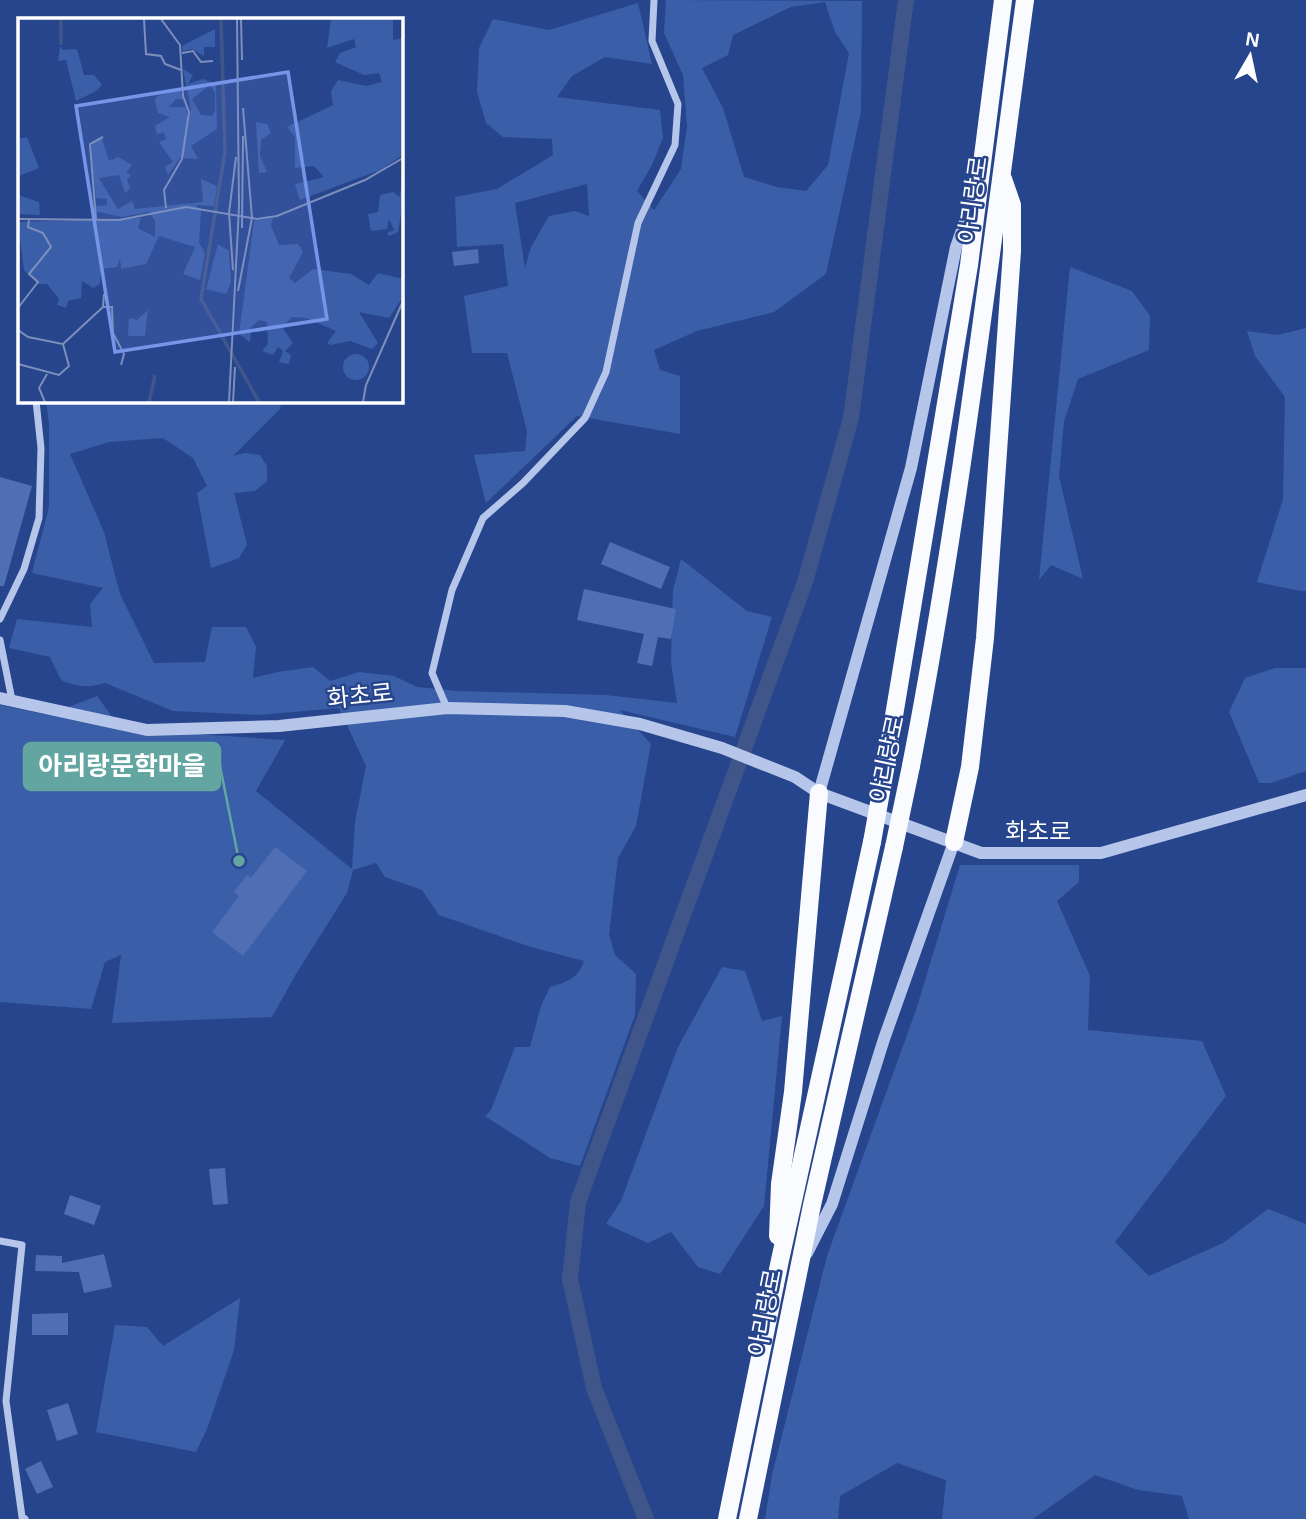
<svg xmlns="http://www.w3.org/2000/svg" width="1306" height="1519" font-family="Arial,'Noto Sans KR',sans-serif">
	<rect width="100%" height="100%" fill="#27458c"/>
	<g fill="#3b5ea9" fill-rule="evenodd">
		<path d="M666,0L862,1L861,112L826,274L774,312L697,331L654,350L660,370L680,376V434L577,416L486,503L474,455L525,451L527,431L507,353H472L464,296L508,286L503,244L457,247L455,197L497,189L553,155L552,139L503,137L486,123L477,92L479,48L493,19L549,30L638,3L652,64L605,57L572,76L557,97L660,110L663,138L652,165L637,191L654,210L681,169L687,126L683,75L664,33ZM825,2L835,32L849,53L828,165L806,191L777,187L744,177L723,108L702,68L728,55L733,35L791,7ZM587,184L589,216L575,211L549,216L531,247L525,268L515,203Z"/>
		<path d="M1070,267L1132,291L1150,316L1149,350L1078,379L1064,421L1059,476L1083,579L1051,565L1039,580Z"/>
		<path d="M1306,328V591H1301L1257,582L1283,499L1285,397L1255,356L1247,331L1278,335Z"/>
		<path d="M46,401H278L281,408L233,456L245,453L260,455L267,466V481L255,491L234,493L247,545L239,558L211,568L197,493L207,486L193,458L163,438L109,442L70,454L104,532L120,594L154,663L205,662L212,627H246L256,647L253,678L278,672L313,667L330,681L359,672L394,676L417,687L457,691L606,695L677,703L671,662L673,590L681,559L747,611L772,617L735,737L620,710L651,744L636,826L618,858L609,935L615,955L636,974L635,1015L580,1166L550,1158L485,1116L491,1110L515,1047H530L541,1006L550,987C565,983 579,978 584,961L531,947L439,915L422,890L385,877L376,863L353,870L347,893L296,974L272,1017L112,1023L121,955L105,962L91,1009L0,1002V705L48,715L97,696L121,729L285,740L256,791L352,869L355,822L366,766L339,708L259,715L173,711L105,683C89,688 77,687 61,680L50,657L9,648L17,619L92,627L90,604L103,588L32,573L49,507V423Z"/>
		<path d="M1275,668H1306V771L1271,783H1259L1229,712L1245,678Z"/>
		<path d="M960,865H1079V882L1057,901L1090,976L1088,1030L1202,1041L1226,1096L1115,1242L1149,1276L1223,1243L1268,1209L1306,1224V1519H1189L1182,1496L1138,1490L1095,1475L1033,1519H942L946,1480L897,1463L840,1496L838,1519H765L772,1475L827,1256L916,1010Z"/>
		<path d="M722,967L745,971L762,1021L782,1016L764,1206L720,1274L698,1267L671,1232L648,1243L606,1224L621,1201L678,1047Z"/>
		<path d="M240,1298L234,1350L207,1429L196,1452L96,1432L115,1325L147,1327L163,1346Z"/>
	</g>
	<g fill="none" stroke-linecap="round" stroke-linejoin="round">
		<path stroke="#40568a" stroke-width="16" d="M646,1519L594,1388L570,1279L578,1202L805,582L851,418L906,0"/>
	</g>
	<g fill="#4f6eb3">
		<path d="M478,249L479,263L454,266L452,252Z"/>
		<path d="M0,477L32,486L4,586H0Z"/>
		<path d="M610,542L670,567L661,589L601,564Z"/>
		<path d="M584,589L676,609L671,639L658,637L652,666L637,663L644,634L577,620Z"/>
		<path d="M275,847L307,871L243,956L212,932L239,896L234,892L247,875L251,878Z"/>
		<path d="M225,1168L228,1204L213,1205L209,1169Z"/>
		<path d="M70,1195L101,1206L94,1225L64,1214Z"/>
		<path d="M104,1254L112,1287L84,1293L79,1272L35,1271L36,1255L62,1256V1263Z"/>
		<path d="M68,1313V1335H32V1314Z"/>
		<path d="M68,1403L78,1434L57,1441L47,1410Z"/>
		<path d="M41,1461L53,1487L37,1494L25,1469Z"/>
	</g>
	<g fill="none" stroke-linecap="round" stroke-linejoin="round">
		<g stroke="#b6c6ea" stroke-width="7">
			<path d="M0,619L24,569L39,518L41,448L36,401"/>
			<path d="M0,640L12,700"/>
			<path d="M447,708L432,673L452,590L483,518L523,483L585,418L606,372L638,223L675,145L678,104L652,41L654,0"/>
			<path d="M0,1241L22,1245L6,1401L22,1517L25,1519"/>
		</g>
		<g stroke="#b6c6ea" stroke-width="12">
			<path d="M0,698L147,730L279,726L447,708L565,711L640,724L722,748L795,777L819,793L981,853H1101L1306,795"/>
			<path d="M819,793L911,468L956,247L972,202"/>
			<path d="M807,1253L832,1204L884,1039L954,842"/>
		</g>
		<g stroke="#f9fbff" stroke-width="18">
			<path d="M886,764L969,265L1003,0"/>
			<path d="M911,766C960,513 990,256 1025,0"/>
			<path d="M954,842L970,767L985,638L1012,251V205L1003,179"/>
			<path d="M778,1236L780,1184L793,1092L819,793"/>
			<path d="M727,1519L780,1260L872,842"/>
			<path d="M748,1519L812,1205L894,847"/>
		</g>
		<g stroke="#f9fbff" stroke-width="18">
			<path d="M872,842L886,764"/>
			<path d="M894,847L911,766"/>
		</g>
	</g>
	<g text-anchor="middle" stroke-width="5" stroke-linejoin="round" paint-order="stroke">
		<g font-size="24" fill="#fff" stroke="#27458c">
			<text transform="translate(973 200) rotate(-82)" y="8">아리랑로</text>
			<text transform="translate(360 696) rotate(-6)" y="8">화초로</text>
			<text transform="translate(887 759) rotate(-78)" y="8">아리랑로</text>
			<text x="1038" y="840">화초로</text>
			<text transform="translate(765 1313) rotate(-79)" y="8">아리랑로</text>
		</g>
	</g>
	<g transform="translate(18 18)">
		<rect width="385" height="385" fill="#27458c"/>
		<path d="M313,1H375V22L385,20V137L362,152L282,182L277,166L306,159L296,148L277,150V119L269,109L315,87L313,73L320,62L348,68L364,64L361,55L346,57L317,44L322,35L338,29L336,21L309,30ZM197,11V29H186V38L174,31L165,33L164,28ZM42,28L45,32L59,31L66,57H76L84,67L78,73L58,83L48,42L40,43ZM165,51L175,57L170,66L185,61L198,66L199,111L173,128L180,141L162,140L150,157L147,149L155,144L141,124L148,121L146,115L139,116L137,108L152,99L140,95L137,83L139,78L162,72L165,81H158L151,89H168L170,104L173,91ZM192,67L197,75V93L194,98L183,97L174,81ZM238,104L249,106L253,115L243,122L242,138L249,154L241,155ZM9,119L21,150L1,158L0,121ZM84,121L91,143L100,139L114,147L108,155L113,157L109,162L112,170L107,175L101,157L81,160L100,191L114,183L117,191L185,184L183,161L199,168L196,188L178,187L183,192L181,224L187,236L182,262L165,256L177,229L141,218L128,246L103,251L102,240L99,249L83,251L82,266L75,270L64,263L63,280L50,283L48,290L39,287L41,281L29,266H20L6,252L0,204L123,200L120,210L137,219V203L131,194L104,199L76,193L77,188L89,187V181L78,180L74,145V124ZM385,144V184L380,214L371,218L369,215L376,212L371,201L369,211L353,213L350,196L360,194L362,177L375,174L382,179ZM0,177L21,184L22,197L0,196ZM255,200L253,207L261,227L280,226L285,234L271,260L277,265L295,251L333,256L351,267L360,255L385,261V279L371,300L341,294L360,325L354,331L332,323L312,327L309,325L318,313L288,300L274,299L264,309L275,325L267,333L273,337L271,346L261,344L265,333L260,329L255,337L244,333L250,326L249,304L241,302L233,309L232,324L221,316L236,203ZM200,226L211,233L213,264L208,276L188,271ZM130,292L127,318H110L111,300L119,302ZM325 349a13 13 0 1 1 26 0a13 13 0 1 1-26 0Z" fill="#3b5ea9" fill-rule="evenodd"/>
		<path fill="none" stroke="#40568a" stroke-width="3.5" d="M203,1L207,134L183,281L241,384M43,27V1M131,384L137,357"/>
		<path fill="none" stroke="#7d8fba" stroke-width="2" d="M126,1L128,36L143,38L147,46L163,52M143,1L162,27L165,78L171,94L164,141L146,172L148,190M223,1L224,42M164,35L175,33L183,44L195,43M225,90L234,200M211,195L218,139M211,195L215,252M0,201L101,202L168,189L239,201L259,198L347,162L385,140M78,201L72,126L85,119M224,210L225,118M220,273L234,200M85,289H94L95,315L106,336L103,347M0,290L20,264L11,256L33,229L25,215L10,209L11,202M0,312L10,319L45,326L51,348L41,357L0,346M45,326L85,289L86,276M27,384L21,370L29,356M211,384L221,189L219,1M215,384L217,349M345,384L348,367L385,283"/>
		<path fill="#7795e8" fill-opacity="0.15" stroke="#7795e8" stroke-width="3.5" d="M270,54L309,301L97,334L58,88Z"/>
		<rect width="385" height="385" fill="none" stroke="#fff" stroke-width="3.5"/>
	</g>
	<path fill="none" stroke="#63a6a1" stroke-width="2.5" d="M239 861L220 766"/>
	<circle fill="#63a6a1" stroke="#27458c" stroke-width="2.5" cx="239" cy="861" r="7"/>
	<rect fill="#63a6a1" stroke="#63a6a1" stroke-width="2.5" x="24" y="743" width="196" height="47" rx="7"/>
	<g font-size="26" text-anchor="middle" font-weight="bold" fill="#fff">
		<text x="122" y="775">아리랑문학마을</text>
	</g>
	<g transform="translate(1250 56) rotate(9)" stroke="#27458c" stroke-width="5" paint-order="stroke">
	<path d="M0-5L12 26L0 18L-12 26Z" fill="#ffffff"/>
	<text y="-10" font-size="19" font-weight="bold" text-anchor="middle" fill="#ffffff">N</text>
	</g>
</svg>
